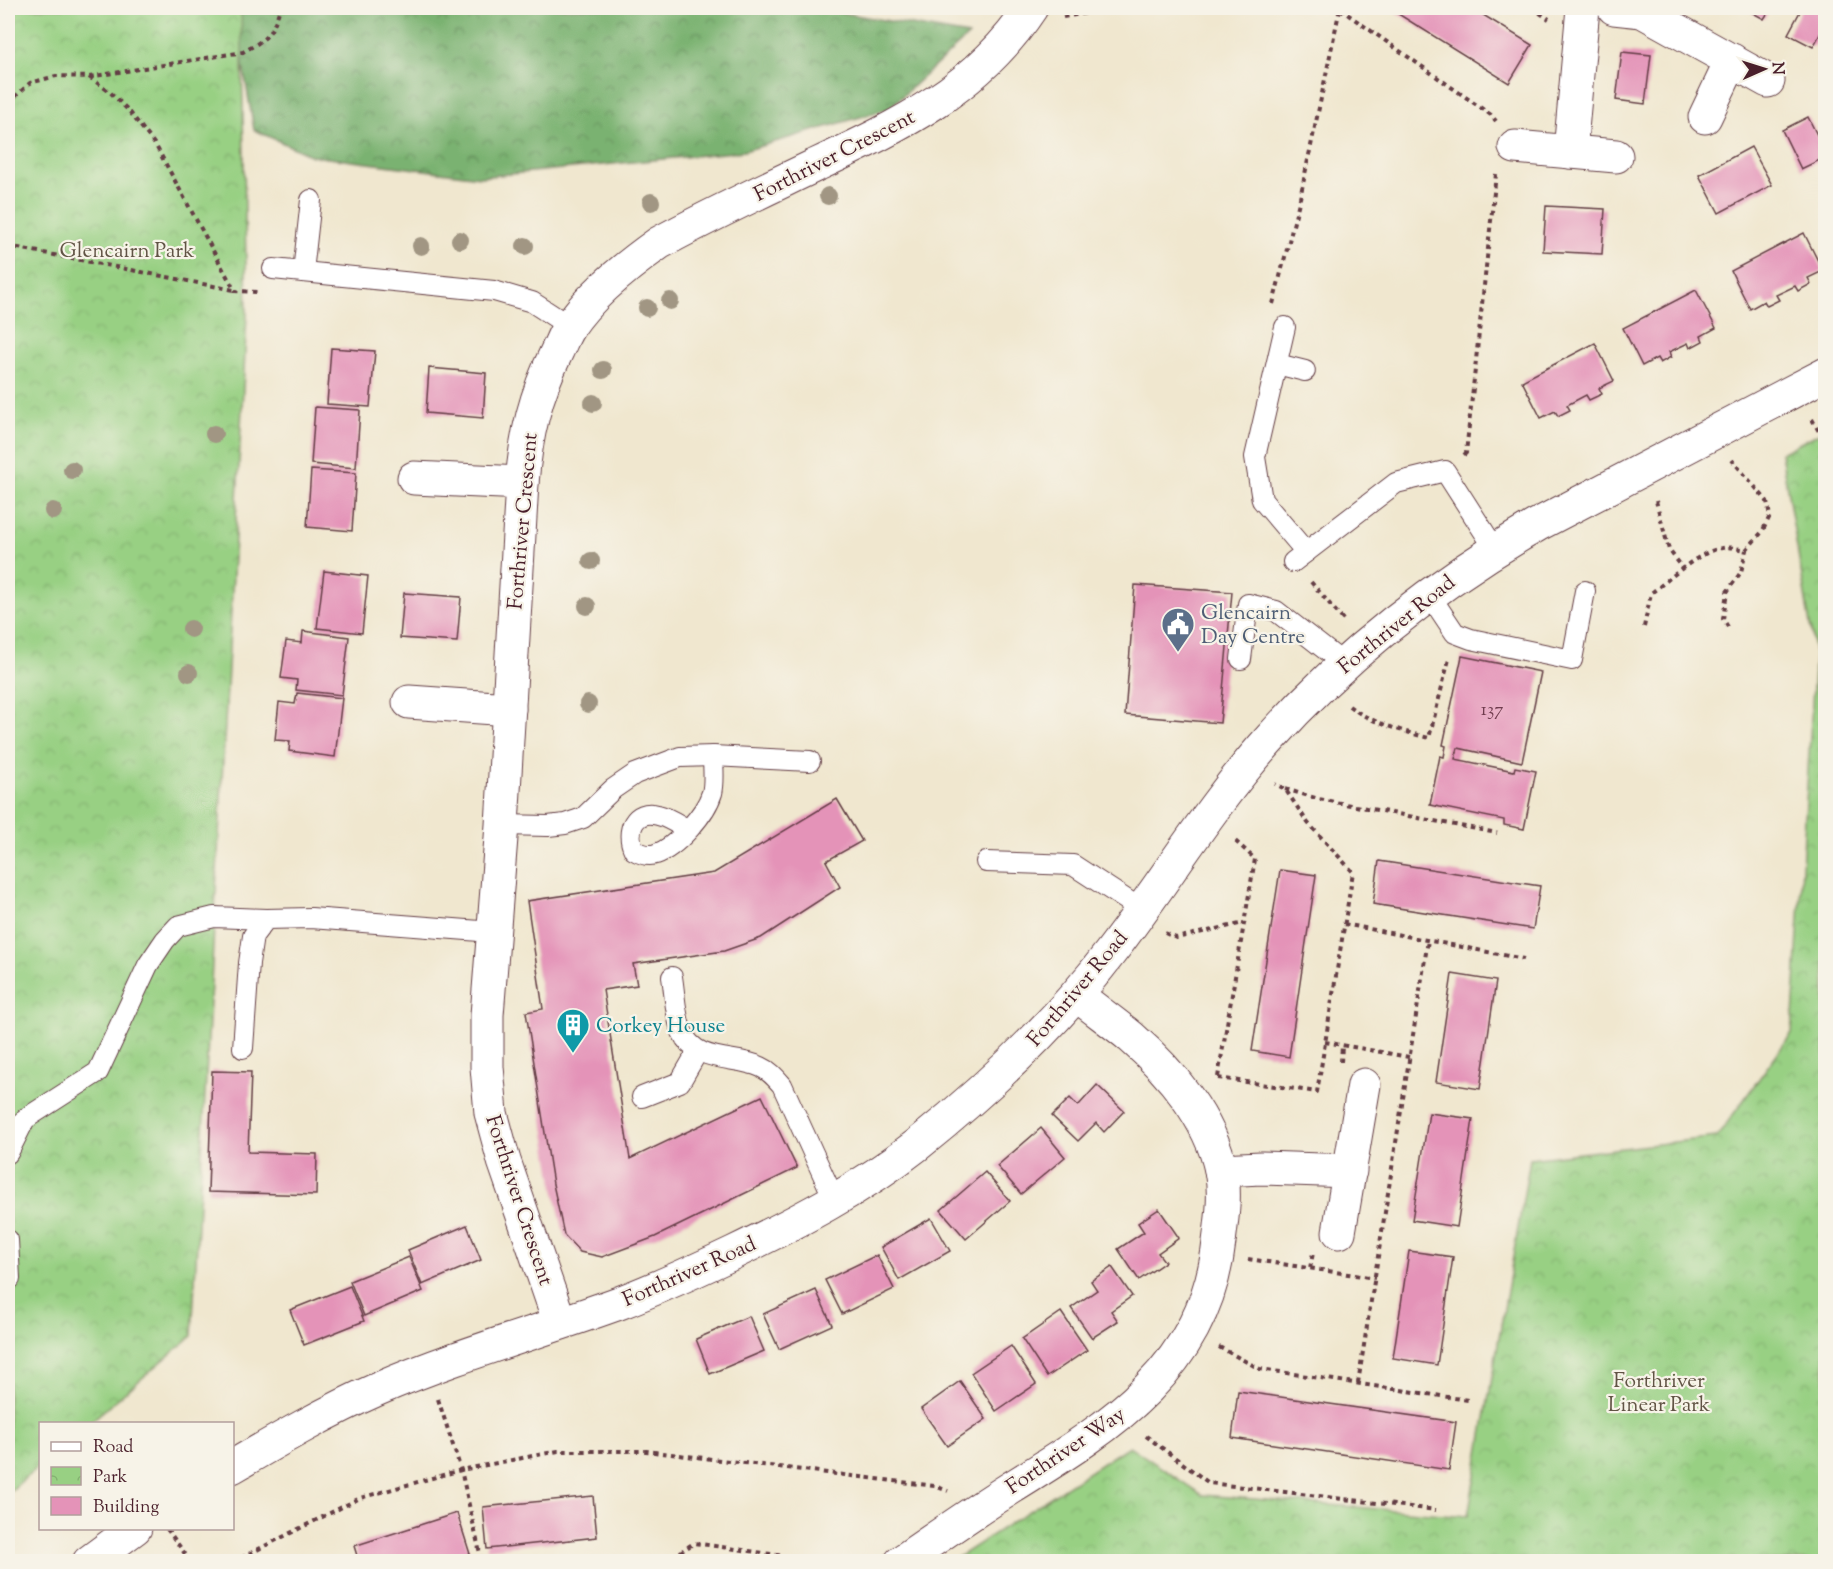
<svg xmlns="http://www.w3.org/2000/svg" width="1833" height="1569" font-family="'Sorts Mill Goudy',serif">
	<defs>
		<pattern id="forest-crowns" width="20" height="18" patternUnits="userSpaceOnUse" patternTransform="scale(1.5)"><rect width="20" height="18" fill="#7ab271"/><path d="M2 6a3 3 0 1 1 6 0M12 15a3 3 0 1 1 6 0" fill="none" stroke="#66905d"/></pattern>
		<pattern id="park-crowns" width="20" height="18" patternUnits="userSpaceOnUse" patternTransform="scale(1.5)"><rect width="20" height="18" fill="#98d083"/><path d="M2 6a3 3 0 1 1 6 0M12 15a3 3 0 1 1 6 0" fill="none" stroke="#84b271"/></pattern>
	</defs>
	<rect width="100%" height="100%" fill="#f7f3e8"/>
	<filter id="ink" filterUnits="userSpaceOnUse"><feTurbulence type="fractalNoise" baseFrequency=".0167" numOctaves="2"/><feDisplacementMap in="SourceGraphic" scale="12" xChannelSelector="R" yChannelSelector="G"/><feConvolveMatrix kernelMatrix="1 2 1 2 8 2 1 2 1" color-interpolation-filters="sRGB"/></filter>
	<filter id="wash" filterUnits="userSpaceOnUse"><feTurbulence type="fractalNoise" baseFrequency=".008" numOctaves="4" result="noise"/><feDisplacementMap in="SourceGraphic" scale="24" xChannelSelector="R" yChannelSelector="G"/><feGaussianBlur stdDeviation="1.35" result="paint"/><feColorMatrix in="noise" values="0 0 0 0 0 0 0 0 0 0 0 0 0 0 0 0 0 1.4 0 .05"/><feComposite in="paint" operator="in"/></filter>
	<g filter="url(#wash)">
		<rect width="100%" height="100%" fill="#f0e7cf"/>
		<path fill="url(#forest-crowns)" stroke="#62684e" stroke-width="1.5" d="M233,8H816L969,35L888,109L744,151L480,177L312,156L254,130Z"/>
		<g fill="url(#park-crowns)" stroke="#717857" stroke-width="1.5">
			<path d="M8,8H241L247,315L192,1336L89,1423L40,1424V1465L8,1493Z"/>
			<path d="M1825,430V1561H952L1129,1446L1202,1495L1468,1516L1530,1159L1717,1137L1792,1033L1815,654L1781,453Z"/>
		</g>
		<g id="blocks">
			<g fill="#e493b8">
				<path d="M1397,8H1472L1532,45L1509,83L1395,12Z"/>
				<path d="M1744,8H1771L1764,19Z"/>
				<path d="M1802,8H1826V23L1813,47L1788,34Z"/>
				<path d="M1622,52L1651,55L1645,104L1616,100Z"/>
				<path d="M1826,62V93L1823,94L1820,63Z"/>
				<path d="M1808,117L1826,153V157L1801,169L1782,130Z"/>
				<path d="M1751,147L1772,185L1719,213L1699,175Z"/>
				<path d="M1546,206L1605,209L1602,254L1543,251Z"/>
				<path d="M1804,233L1823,271L1808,278L1811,284L1798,291L1795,286L1776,295L1779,300L1767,306L1764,301L1750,309L1731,271Z"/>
				<path d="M1696,290L1716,328L1701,336L1703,341L1690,348L1688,343L1669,352L1671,357L1660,363L1657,358L1642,366L1623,328Z"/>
				<path d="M1595,343L1614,381L1599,388L1602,394L1589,400L1586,395L1567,405L1570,410L1558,416L1555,411L1541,418L1522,381Z"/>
				<path d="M331,348L375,351L370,407L327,404Z"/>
				<path d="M429,368L486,373L483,418L426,413Z"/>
				<path d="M315,407L360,410L356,468L311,464Z"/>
				<path d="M311,470L356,473L352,531L307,527Z"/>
				<path d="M324,571L368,576L362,633L317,628Z"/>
				<path d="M1135,585L1232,592L1220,723L1125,715Z"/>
				<path d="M404,593L461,597L457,642L400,638Z"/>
				<path d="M303,631L349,637L342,695L296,690L297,680L281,678L286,641L302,643Z"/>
				<path d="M1462,656L1541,672L1522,762L1458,748L1455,759L1514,771L1515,767L1536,771L1524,829L1504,825V820L1430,805L1440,756L1444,757L1446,746L1443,745Z"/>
				<path d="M297,693L342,698L335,757L289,751L290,741L275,740L279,702L295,704Z"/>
				<path d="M837,799L862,841L826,861L840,887L761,938L724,951L633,964L637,985L603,990L630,1159L762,1096L797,1168L655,1237L602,1257L580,1252L564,1235L553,1184L526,1012L543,1009L527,901L714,873Z"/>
				<path d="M1379,861L1540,886L1533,929L1373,904Z"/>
				<path d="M1280,870L1316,875L1289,1057L1252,1051Z"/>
				<path d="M1452,974L1496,981L1480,1089L1436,1082Z"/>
				<path d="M212,1071L251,1072L248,1152L317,1154L316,1195L208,1192Z"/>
				<path d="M1097,1085L1124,1111L1104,1132L1096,1123L1078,1141L1052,1116L1070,1098L1078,1106Z"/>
				<path d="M1429,1113L1473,1119L1457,1227L1412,1220Z"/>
				<path d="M1041,1128L1065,1157L1021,1194L997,1166Z"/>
				<path d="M985,1172L1010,1201L966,1239L941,1210Z"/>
				<path d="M1159,1209L1179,1238L1158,1253L1165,1262L1139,1280L1118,1249L1144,1232L1138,1223Z"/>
				<path d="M931,1218L950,1251L899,1280L881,1247Z"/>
				<path d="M467,1225L481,1260L422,1285L408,1250Z"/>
				<path d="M1409,1251L1453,1257L1437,1365L1393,1358Z"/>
				<path d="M877,1255L894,1289L842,1314L825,1280Z"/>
				<path d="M409,1257L423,1291L364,1316L350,1281Z"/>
				<path d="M1112,1267L1132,1296L1111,1311L1118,1321L1092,1338L1071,1308L1097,1290L1091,1281Z"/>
				<path d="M350,1286L364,1321L304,1345L290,1310Z"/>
				<path d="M816,1290L832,1325L779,1349L763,1314Z"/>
				<path d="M1061,1312L1087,1350L1047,1377L1022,1339Z"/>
				<path d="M749,1316L764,1351L710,1374L696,1339Z"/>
				<path d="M1011,1346L1036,1384L996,1411L971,1373Z"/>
				<path d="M960,1381L986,1419L947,1446L921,1409Z"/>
				<path d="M1238,1391L1456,1422L1449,1470L1232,1438Z"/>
				<path d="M593,1496L597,1537L487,1549L483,1507Z"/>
				<path d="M457,1513L470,1554L447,1562H359L354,1546Z"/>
			</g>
		</g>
	</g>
	<g filter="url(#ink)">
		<use href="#blocks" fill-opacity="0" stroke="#633d44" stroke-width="1.5"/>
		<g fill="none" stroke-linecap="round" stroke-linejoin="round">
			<g stroke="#633d44" stroke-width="22">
				<g id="service">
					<path d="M273,269L494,291L532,302L569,326"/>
					<path d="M303,272L311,200"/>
					<path d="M1285,327L1255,457L1262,500L1306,552"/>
					<path d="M1277,364L1305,371"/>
					<path d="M1293,562L1396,483L1445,471L1495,549"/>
					<path d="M1429,594L1455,633L1471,639L1572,660L1585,591"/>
					<path d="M1241,659L1248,604L1276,611L1344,664"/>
					<path d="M502,825L548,826L565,824L583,818L613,789L635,774L680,757L713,756L810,761"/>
					<path d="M688,830C679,825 668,817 658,815C634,808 625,832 634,850C641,854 648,857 656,854C677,847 706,813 712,793C715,782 713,768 713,756"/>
					<path d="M986,862L1073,865L1142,910"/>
					<path d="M672,977C675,995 675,1015 682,1032C696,1064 735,1055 761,1067C770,1071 775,1077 782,1085L835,1201"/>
					<path d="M243,1048L249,963L253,936L266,919L311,918L493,932"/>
					<path d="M642,1097L680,1082L698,1051"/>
					<path d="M8,1153L25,1119L98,1072L148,965L165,940L178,926L214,917L266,919"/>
					<path d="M8,1240L10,1279"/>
				</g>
			</g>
			<g stroke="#633d44" stroke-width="35">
				<g id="minor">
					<path d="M1614,8L1642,11L1768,81"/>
					<path d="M1705,117L1732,60"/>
					<path d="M1515,147L1616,156"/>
					<path d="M1570,152L1583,8"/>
					<path d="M414,478L522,483"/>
					<path d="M409,702L509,709"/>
					<path d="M1221,1170L1261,1168L1350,1171"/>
					<path d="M1339,1232L1364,1085"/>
					<path d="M560,1323L504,1161L491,1113L487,1067V1015L502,825L522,483C526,434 535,396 557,351C561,343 564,334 569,327C590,295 628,265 659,243C710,215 762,191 814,166C899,126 977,90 1031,8"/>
					<path d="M232,1467C280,1439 328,1411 378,1389C457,1355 539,1332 619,1303C658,1288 695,1271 733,1253C797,1222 861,1189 917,1145C988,1088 1055,1025 1110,953C1164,883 1209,807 1268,741C1345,654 1437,583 1537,525L1826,374"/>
					<path d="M89,1562L135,1528"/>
					<path d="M901,1562C937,1537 973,1512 1011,1488C1109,1427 1205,1369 1219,1242C1222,1219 1226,1194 1221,1170C1210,1118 1170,1071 1131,1037C1113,1022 1094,1009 1077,995"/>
				</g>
			</g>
			<g stroke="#633d44" stroke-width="4" stroke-dasharray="4.5 4.5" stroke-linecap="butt">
				<path d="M1532,8L1549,19"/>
				<path d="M1340,9L1491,115L1496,121"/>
				<path d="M1063,17L1118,8"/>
				<path d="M89,77L110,92L129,111L156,146L235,291L258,292"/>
				<path d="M8,103L30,83L56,76L89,77L243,52C267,39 272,34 280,8"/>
				<path d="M8,246L234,290"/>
				<path d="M1273,304L1300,198L1340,8"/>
				<path d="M1812,419L1826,444"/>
				<path d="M1464,455L1466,453L1496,174"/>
				<path d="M1656,501L1669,550L1683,568"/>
				<path d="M1311,582L1345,622"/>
				<path d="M1644,627L1651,593C1670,579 1699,551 1722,548C1730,546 1738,549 1746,550L1762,532L1770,516L1767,501L1732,460"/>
				<path d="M1728,627L1723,619L1727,592L1741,572L1746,550"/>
				<path d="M1349,706C1371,723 1402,731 1429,738L1449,659"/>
				<path d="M1285,789L1319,799L1497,833"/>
				<path d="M1344,924L1524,959"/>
				<path d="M1165,933L1176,938L1244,923"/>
				<path d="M1325,1042L1409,1057"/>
				<path d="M1341,1062L1342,1045"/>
				<path d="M1218,1077L1255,859L1233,839"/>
				<path d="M1218,1078L1317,1092L1353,872L1308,823L1285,789L1275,784"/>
				<path d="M1248,1259L1375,1278"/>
				<path d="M1310,1268L1313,1253"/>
				<path d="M1219,1347L1260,1369L1468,1400"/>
				<path d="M1358,1383L1428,940"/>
				<path d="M438,1399L461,1470L482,1562"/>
				<path d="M1146,1436L1209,1483L1436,1510"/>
				<path d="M167,1529L191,1562"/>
				<path d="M233,1562L360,1498L461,1470L558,1451H646L935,1486L948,1491"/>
				<path d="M665,1562L694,1543L826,1562"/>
			</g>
			<use href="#service" stroke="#fff" stroke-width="20"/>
			<use href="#minor" stroke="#fff" stroke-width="33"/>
		</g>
		<g fill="#a19683">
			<circle cx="828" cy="196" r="9"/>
			<circle cx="651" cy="202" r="9"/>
			<circle cx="460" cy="240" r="9"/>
			<circle cx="421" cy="246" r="9"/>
			<circle cx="525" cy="246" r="9"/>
			<circle cx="670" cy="301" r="9"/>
			<circle cx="647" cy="308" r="9"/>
			<circle cx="603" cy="370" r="9"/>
			<circle cx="593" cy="403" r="9"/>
			<circle cx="214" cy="434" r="9"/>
			<circle cx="72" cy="470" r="9"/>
			<circle cx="53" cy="511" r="9"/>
			<circle cx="591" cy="561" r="9"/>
			<circle cx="587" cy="606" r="9"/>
			<circle cx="191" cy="629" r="9"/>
			<circle cx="189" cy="673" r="9"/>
			<circle cx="588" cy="704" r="9"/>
		</g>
	</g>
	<defs>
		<g id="civic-pin" transform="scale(1.725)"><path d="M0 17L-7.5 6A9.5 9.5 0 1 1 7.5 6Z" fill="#5c6f8a" stroke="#f7f3e8"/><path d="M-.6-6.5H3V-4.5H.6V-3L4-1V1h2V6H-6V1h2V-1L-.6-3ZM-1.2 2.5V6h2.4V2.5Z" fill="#fff"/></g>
		<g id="building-pin" transform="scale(1.725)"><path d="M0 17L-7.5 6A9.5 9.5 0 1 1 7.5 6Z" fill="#0f9aa8" stroke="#f7f3e8"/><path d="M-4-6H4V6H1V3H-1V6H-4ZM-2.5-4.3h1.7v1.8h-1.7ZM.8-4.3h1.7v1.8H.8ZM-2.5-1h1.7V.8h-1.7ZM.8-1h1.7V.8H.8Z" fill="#fff"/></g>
	</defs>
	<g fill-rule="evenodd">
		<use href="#civic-pin" x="1178" y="624"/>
		<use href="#building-pin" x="573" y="1025"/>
	</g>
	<g text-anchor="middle" stroke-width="4.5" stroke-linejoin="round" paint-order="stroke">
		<g font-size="18" fill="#703c4e">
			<text x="1492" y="715">137</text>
		</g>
		<g font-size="21" fill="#4a1f2b" stroke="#f7f3e8">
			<text transform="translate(834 155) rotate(-27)" y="7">Forthriver Crescent</text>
			<text transform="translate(522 521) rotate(-85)" y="7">Forthriver Crescent</text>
			<text transform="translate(1396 624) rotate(-39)" y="7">Forthriver Road</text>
			<text transform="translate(1077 988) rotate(-50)" y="7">Forthriver Road</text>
			<text transform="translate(520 1200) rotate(72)" y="7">Forthriver Crescent</text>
			<text transform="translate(689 1271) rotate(-24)" y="7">Forthriver Road</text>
			<text transform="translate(1065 1450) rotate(-34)" y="7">Forthriver Way</text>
		</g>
		<g font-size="21" fill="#615445" stroke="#f7f3e8">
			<text x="127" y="257">Glencairn Park</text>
			<text x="1659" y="1387">Forthriver<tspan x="1659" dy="24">Linear Park</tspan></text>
		</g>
		<g font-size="21" fill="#4e5e75" stroke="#f7f3e8" text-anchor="start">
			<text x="1201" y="619">Glencairn<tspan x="1201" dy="24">Day Centre</tspan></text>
		</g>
		<g font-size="21" fill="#0d838f" stroke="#f7f3e8" text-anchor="start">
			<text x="596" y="1032">Corkey House</text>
		</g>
	</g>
	<rect width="1833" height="1569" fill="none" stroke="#f7f3e8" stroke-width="30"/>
	<rect x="39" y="1422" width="195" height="108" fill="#f7f3e8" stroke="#b29e9c" stroke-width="1.5"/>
	<rect x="51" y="1442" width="30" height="9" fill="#ffffff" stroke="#b29e9c" stroke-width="1.5"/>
	<text x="93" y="1452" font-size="18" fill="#4a1f2b">Road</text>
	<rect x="51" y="1467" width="30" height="18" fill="url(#park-crowns)" stroke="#b29e9c" stroke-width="1.5"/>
	<text x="93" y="1482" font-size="18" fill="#4a1f2b">Park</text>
	<rect x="51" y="1497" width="30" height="18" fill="#e493b8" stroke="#b29e9c" stroke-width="1.5"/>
	<text x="93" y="1512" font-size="18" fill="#4a1f2b">Building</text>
	<g transform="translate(1764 69) rotate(87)" stroke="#f7f3e8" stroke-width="4.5" paint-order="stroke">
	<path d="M0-4.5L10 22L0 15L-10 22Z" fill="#4a1f2b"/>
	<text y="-9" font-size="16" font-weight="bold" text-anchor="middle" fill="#4a1f2b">N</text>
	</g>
</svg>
